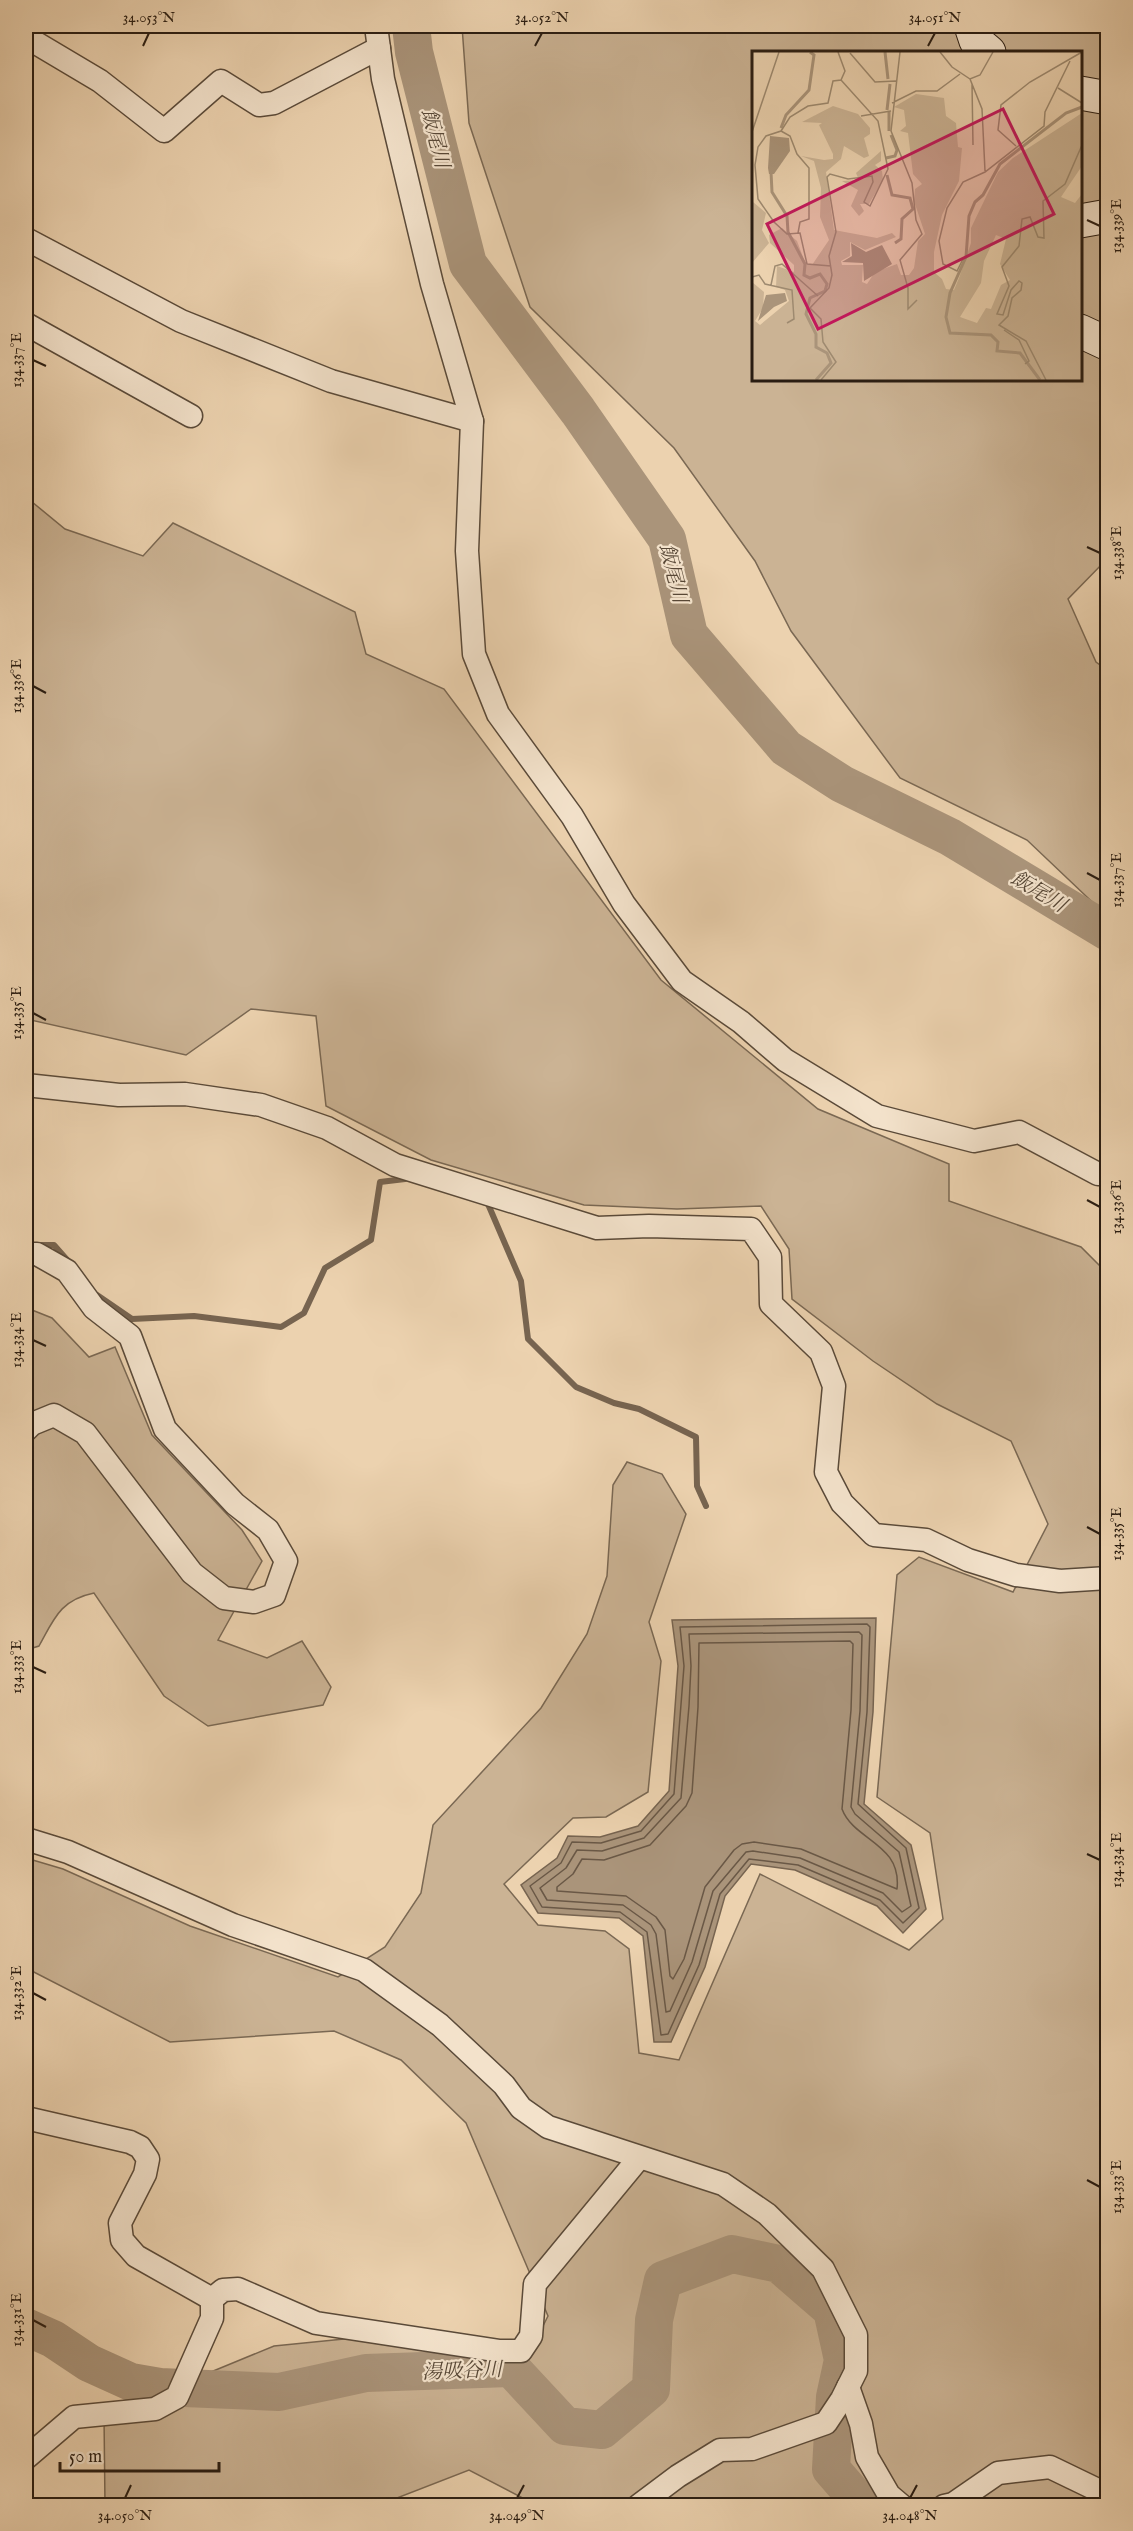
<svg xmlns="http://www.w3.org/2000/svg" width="1133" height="2531" font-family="'IM FELL English','Noto Serif JP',serif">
	<rect width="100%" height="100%" fill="#ecd2af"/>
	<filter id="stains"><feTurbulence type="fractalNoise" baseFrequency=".00333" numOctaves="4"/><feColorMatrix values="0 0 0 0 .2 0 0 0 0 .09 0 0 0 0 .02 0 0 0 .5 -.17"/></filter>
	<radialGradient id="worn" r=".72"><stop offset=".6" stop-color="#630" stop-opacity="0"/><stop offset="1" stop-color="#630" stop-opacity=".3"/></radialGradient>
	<g fill="#cbb394" stroke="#7a6853" stroke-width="1.5" fill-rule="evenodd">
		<path d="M462,26H1107V559L1068,599L1096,662L1107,670V916L1027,840L900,778L791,631L755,561L674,448L530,307L469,123ZM754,52H1080V380H754Z"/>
		<path d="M26,497L65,529L143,556L173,523L355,612L366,654L444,689L661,980L818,1109L949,1164V1201L1081,1247L1107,1273V2505H536L469,2470L379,2505H105L104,2416L274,2346L394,2334L520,2371L548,2316L466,2123L401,2060L334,2031L170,2042L26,1968V1858L63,1869L190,1926L338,1977L385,1947L421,1893L433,1825L541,1708L587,1634L607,1576L613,1485L627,1462L662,1474L686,1514L649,1622L661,1661L648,1792L606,1817L573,1818L504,1884L538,1925L605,1931L629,1949L639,2053L679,2060L760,1874L909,1950L943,1919L930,1833L877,1797L897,1575L919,1557L1013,1592L1048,1524L1011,1441L937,1404L873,1361L792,1299L789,1249L761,1206L677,1209L584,1205L431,1160L326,1106L316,1016L251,1009L186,1055L26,1019Z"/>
		<path d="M32,1310L52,1318L89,1357L115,1347L152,1435L242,1530L262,1561L218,1640L267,1658L302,1641L331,1687L323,1705L208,1726L164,1696L94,1593C60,1600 54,1619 39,1646L26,1650V1313Z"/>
	</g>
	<path fill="#aa947a" stroke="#776450" stroke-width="1.5" d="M876,1618L873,1712L864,1804L911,1845L926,1909L903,1933L877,1906L795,1870L751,1864L725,1896L705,1967L671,2042H654L643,1936L619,1918L538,1913L521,1885L557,1858L568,1836L600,1837L638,1826L669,1791L678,1666L672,1620Z"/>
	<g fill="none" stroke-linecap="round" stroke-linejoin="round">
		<g stroke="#6a5846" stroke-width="1.5">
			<path d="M867,1624L870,1627L867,1712L858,1804L906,1848L919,1908L903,1923L880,1900L798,1865L749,1859L720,1894L699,1965L668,2034L661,2035L647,1932L620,1912L542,1907L530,1886L561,1863L572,1842L601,1843L641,1831L674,1794L684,1666L680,1627Z"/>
			<path d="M859,1632L862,1635L860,1711L851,1807L855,1814L899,1852L911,1906L902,1912L883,1893L800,1858L753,1851L746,1852L713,1891L692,1962L670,2011L666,2012L656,1934L651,1925L623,1905L547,1900L540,1888L566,1868L577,1850L602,1851L644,1838L681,1798L689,1706L691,1666L689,1634Z"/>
			<path d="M850,1641L853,1644L851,1710L842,1809C854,1841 902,1843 897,1889L801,1849L754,1842L742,1844L734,1850L705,1887L684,1959L673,1979L670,1976L665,1930L656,1917L626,1896L557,1891V1887L573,1874L582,1859L604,1860L650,1845L686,1806L692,1793L698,1707L699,1643Z"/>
		</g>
		<g stroke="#776450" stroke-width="6">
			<path d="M484,1202L488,1204L521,1281L528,1339L576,1387L614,1403L639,1409L696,1437L697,1486L706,1506"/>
			<path d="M36,1245H54L69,1262"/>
			<path d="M97,1295L132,1319L194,1316L281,1327L304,1313L325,1268L371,1240L380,1182L405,1179"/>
		</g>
		<g stroke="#aa947a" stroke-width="38">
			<path d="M411,26L414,52L468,264L578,411L667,539L689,635L786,748L842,784L950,837L1108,932"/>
			<path d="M26,2327L53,2339L89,2363L131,2382L160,2387L279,2392L366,2373L511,2368L565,2426L602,2430L651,2389L654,2320L663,2280L732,2254L779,2264L832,2310L843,2360L835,2397L831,2469L863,2506"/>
		</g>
		<g stroke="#5a4a39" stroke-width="25">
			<g id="street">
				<path d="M376,26L383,79L432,284L472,421L467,551L474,654L498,714L572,816L624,904L682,981L741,1022L785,1060L877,1116L974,1141L1019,1132L1098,1174L1108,1173"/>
				<path d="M26,37L100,81L164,131L221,81L259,105L274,103L379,48"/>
				<path d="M26,239L181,321L331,381L472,421"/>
				<path d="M26,324L191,416"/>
				<path d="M26,1085L119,1095L185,1094L261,1105L327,1128L395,1165L597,1228L649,1226L751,1229L770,1257L771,1304L821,1352L834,1386L826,1472L842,1503L874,1535L926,1540L968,1560L1016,1575L1060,1581L1108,1578"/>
				<path d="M26,1254H37L67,1271L94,1308L130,1336L165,1429L235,1504L268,1530L286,1561L274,1595L254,1602L224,1598L192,1573L85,1433L54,1415L32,1424L26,1430"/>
				<path d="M26,1839L68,1852L233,1925L364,1970L440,2025L504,2085L521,2108L548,2127L723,2184L767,2214L823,2269L856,2335V2371L842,2399L826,2423L752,2449L720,2450L678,2476L638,2506"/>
				<path d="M26,2118L130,2142L140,2147L148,2159L145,2174L120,2223L122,2240L136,2256L212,2299"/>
				<path d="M848,2387L861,2424L867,2457L889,2495L902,2506"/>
				<path d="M26,2458L74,2417L155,2409L177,2397L212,2318V2299L223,2290L238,2289L316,2323L500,2351H521L531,2336L535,2284L639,2158"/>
				<path d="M944,2506L953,2504L998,2473L1050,2467L1108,2495"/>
			</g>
		</g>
		<g stroke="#2a1d12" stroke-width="35">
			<g id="secondary">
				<path d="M971,26L976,41L989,52"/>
				<path d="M1080,93L1108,98"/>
				<path d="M1080,221L1108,216"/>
				<path d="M1080,331L1108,344"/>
			</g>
		</g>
		<use href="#street" stroke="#f3e2cb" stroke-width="22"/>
		<use href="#secondary" stroke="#f3e2cb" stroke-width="33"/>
	</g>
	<path fill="none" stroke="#2a1d12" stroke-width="2" d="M143,46L149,33M535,46L542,33M928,46L935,33M1087,220L1100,226M33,360L46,366M1087,547L1100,553M33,686L46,693M1087,873L1100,880M33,1013L46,1020M1087,1200L1100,1207M33,1340L46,1346M1087,1527L1100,1534M33,1667L46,1673M1087,1854L1100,1860M33,1993L46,2000M1087,2180L1100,2187M33,2320L46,2327M125,2498L131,2485M517,2498L524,2485M910,2498L917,2485"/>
	<g text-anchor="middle" stroke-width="4.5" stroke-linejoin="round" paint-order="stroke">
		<g font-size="20" font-style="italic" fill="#574736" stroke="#f3e2cb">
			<text transform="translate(436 138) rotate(76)" y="7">飯尾川</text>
			<text transform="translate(674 573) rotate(76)" y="7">飯尾川</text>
			<text transform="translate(1039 891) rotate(31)" y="7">飯尾川</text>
			<text transform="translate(462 2370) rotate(-2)" y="7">湯吸谷川</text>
		</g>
	</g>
	<g transform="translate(752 51)">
		<rect width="330" height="330" fill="#ecd2af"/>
		<path d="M164,43L192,47L194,65L204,72L206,96L210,97L207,130L190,164L182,201V221L190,228L194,238L202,239L207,227L219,192V177L246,121L261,107L330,62V115L309,146L323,152L330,143V329H0V231L12,241L11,257L3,270L8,274L37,250L33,239L24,236L25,215L42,221V214L18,192L17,184L30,177L45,190L54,214H60L77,189L68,166L69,137L62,110L49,105L72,109L81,108V103L67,74L70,72L50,71L81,55L106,63L118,77V83L112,87L117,105L112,107L92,95L89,108L74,121L82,179L125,187L140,182L144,186L113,199L98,191V205L89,210L90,214H111L110,231L115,233L123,221L145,213L149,224H157L162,217L166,190L173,183L162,150L163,138L170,133L161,123L156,82L148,80L154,75L152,59L142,56ZM244,184L254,188L248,213L258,229L249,234L239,258L234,257L225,272L208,266L229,232L232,210ZM129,100V110L123,114L130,120L131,129L117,153H108L112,160L107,165L99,155L106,139L90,130L107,129L104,122ZM1,151L14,162L10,179L17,192L0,212Z" fill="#cbb394" fill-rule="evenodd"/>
		<path d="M18,85L37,87L38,100L22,123H17L16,117ZM99,192L114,201L130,194L140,213L112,230L111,212L90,211L100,205ZM33,242L35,250L22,256L6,270L14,244Z" fill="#aa947a"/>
		<path fill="none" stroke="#aa947a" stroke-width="3" d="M133,1L136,28M135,59L138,33M137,61V80M29,77L34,64L57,39L62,4L58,1M134,107L143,105L145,99L139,84M19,121L20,141L35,165L36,181L53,213L52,224L58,227L68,223L75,233L73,240L58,247L54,263L64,283V296L75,302L79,312L64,329M135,124L140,144L158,147L161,158L150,168L149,188L143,192M288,329L268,302L245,300L246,291L239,284L198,282L194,266L198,242L214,206L217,165L223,151L231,144L248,113L314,62L330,56"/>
		<path fill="none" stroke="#9e8a70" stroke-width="1.5" d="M148,1L139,80L160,132L164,169L170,183L148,209L156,237V258L165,249M188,1L200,16L218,28L228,24L241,1M98,2L123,31L144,30M218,28L230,58L233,120M220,33L221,94M306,37L330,52M140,52L164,40H185L208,23M109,65L139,60M29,80L38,85L45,103L57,117V168L48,171L46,182M0,81L27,1M264,95L246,79L249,54L278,31L330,1M211,208L205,220L191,213L187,190L195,157L211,131L233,121L292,75L293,61L318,10M79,215L55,213L48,182L35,183L22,171L6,148L3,114L6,96L14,85L29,80L38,66L56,55L76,52L81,30L89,29L93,20L86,1M0,226L7,224L13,233L40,239L42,268L35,272M19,234L23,215L30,213L66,245M330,259V287M252,279L267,289L277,310L273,313M69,329L84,311L71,291L69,268L58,257L77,237L80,224L77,205L84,181L75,126L78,123L96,128L120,125L121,131L112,151L118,155L136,118L126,70L89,29M294,329L274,290L247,274L256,265L260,247L269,239L270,232L267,230L259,239L251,264L245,263L257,235L250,216L267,195L270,168L278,166L286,186L292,187L291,150L313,133L330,94"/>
		<path fill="#c2185b" fill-opacity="0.15" stroke="#c2185b" stroke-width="3" d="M251,58L302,163L66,278L15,173Z"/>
		<rect width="330" height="330" fill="none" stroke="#2a1d12" stroke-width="3"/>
	</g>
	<rect width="1133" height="2531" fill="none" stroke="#ecd2af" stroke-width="66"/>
	<path d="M60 2462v9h159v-9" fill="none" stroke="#2a1d12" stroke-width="3"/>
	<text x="69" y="2462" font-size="18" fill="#2a1d12" stroke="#f3e2cb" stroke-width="4.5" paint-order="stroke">50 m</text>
	<rect x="33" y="33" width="1067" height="2465" fill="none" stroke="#2a1d12" stroke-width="2"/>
	<g font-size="15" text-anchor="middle" fill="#2a1d12">
		<text x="149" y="22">34.053°N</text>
		<text x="542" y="22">34.052°N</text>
		<text x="935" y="22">34.051°N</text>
		<text transform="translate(1116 226) rotate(-90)" y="5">134.339°E</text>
		<text transform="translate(16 360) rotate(-90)" y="5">134.337°E</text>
		<text transform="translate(1116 553) rotate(-90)" y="5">134.338°E</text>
		<text transform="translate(16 686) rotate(-90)" y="5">134.336°E</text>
		<text transform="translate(1116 880) rotate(-90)" y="5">134.337°E</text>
		<text transform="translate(16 1013) rotate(-90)" y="5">134.335°E</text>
		<text transform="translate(1116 1207) rotate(-90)" y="5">134.336°E</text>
		<text transform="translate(16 1340) rotate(-90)" y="5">134.334°E</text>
		<text transform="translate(1116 1534) rotate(-90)" y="5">134.335°E</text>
		<text transform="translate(16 1667) rotate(-90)" y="5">134.333°E</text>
		<text transform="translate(1116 1860) rotate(-90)" y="5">134.334°E</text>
		<text transform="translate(16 1993) rotate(-90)" y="5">134.332°E</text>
		<text transform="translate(1116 2187) rotate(-90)" y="5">134.333°E</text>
		<text transform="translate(16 2320) rotate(-90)" y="5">134.331°E</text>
		<text x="125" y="2520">34.050°N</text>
		<text x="517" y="2520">34.049°N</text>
		<text x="910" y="2520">34.048°N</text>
	</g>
	<rect width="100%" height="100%" filter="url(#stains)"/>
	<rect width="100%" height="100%" fill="url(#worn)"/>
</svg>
